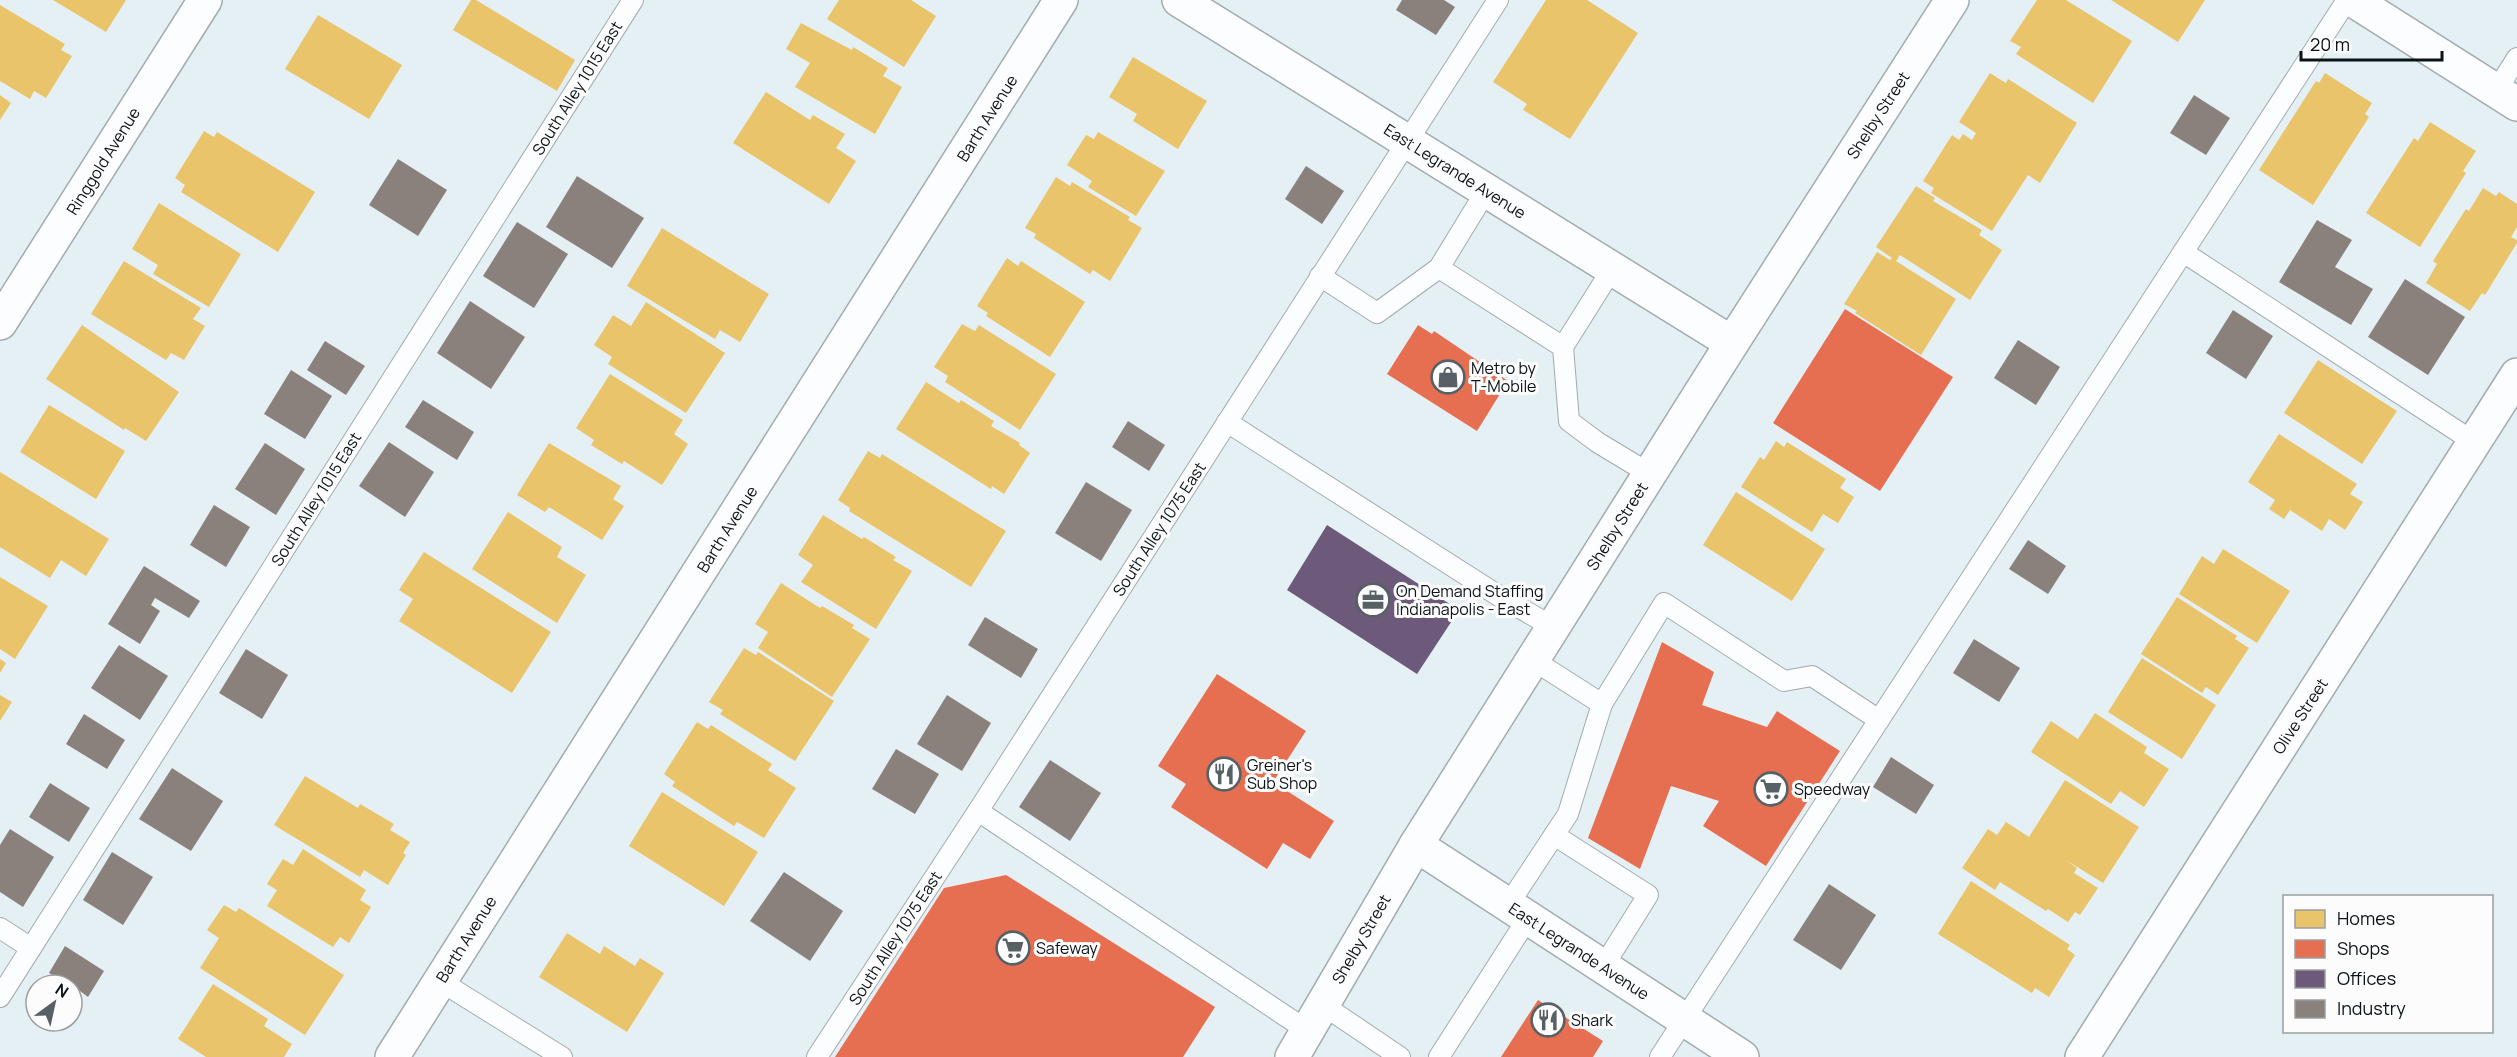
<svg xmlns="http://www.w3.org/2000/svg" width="2517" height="1057" font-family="Manrope,sans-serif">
	<rect width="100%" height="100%" fill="#e5f0f5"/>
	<g fill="#e9c46a">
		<path d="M53,0H126L106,32Z"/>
		<path d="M471,0H476L575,60L557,91L453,30Z"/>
		<path d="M839,0H911L936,16L904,67L827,19Z"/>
		<path d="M1546,0H1587L1638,33L1570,139L1523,110L1527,104L1493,82Z"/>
		<path d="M2037,0H2066L2132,41L2093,103L2016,54L2021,47L2010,41Z"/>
		<path d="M2111,0H2205L2178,42Z"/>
		<path d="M0,5L65,44L61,50L72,56L46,98L34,91L30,99L0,81Z"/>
		<path d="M318,15L402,65L369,119L285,69Z"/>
		<path d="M801,23L852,50L853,47L888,68L883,76L902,87L875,134L795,87L810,63L786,49Z"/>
		<path d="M1133,57L1207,101L1178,149L1133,121L1137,114L1109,97Z"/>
		<path d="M1990,73L2006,83L2008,79L2077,123L2040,183L2028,175L1992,231L1931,193L1934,188L1923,181L1952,135L1959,140L1963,134L1972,140L1976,133L1959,122Z"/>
		<path d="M2325,73L2372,103L2365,114L2369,117L2313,205L2259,170L2316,81L2319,83Z"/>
		<path d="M766,92L810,120L813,115L845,134L836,148L856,161L829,204L733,143Z"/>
		<path d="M0,95L11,103L0,120Z"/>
		<path d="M2430,122L2476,151L2463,171L2466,173L2420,247L2366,213L2414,138L2418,141Z"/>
		<path d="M204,131L214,137L217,132L315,192L278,252L181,192L185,185L175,178Z"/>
		<path d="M1098,132L1165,171L1136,216L1088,187L1092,181L1067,165L1086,135L1094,139Z"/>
		<path d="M1056,177L1070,186L1072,182L1130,217L1128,220L1142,228L1110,281L1093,270L1090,274L1034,238L1036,234L1025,228Z"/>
		<path d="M1916,186L1935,198L1933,201L1982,230L1979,235L2002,250L1970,300L1900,255L1896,261L1956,299L1921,355L1855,313L1857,311L1844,304L1877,252L1890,260L1892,258L1876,247Z"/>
		<path d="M2483,188L2496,196L2499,192L2517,204V227L2511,237L2517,240V243L2485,295L2482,293L2470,311L2426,283L2437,264L2433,261L2466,209L2469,211Z"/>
		<path d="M159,203L241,254L209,307L153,274L158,265L132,249Z"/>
		<path d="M662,228L769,294L740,342L720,330L715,339L627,286Z"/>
		<path d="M1007,258L1018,266L1021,261L1085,302L1050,357L986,316L988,313L977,306Z"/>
		<path d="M124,261L201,308L193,319L205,326L184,360L171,353L166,360L91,314Z"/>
		<path d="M646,302L725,353L686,413L608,364L612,357L594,345L613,315L631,326Z"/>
		<path d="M962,324L975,331L979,325L1056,374L1020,430L945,382L948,376L934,367Z"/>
		<path d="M82,325L179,392L146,441L125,428L124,430L46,379Z"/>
		<path d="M2318,360L2397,411L2362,464L2284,413Z"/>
		<path d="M610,374L683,420L674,434L688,444L662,485L624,461L622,464L591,445L594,440L576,428Z"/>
		<path d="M926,382L959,403L961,400L994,421L991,426L1020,443L1019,445L1030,453L1004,494L992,486L991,489L896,429Z"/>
		<path d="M49,405L125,451L96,499L20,452Z"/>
		<path d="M2279,434L2357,484L2350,494L2363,502L2345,530L2329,519L2322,531L2290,510L2284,519L2269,509L2275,500L2248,482Z"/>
		<path d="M1776,441L1784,447L1787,442L1846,479L1840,488L1854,497L1838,523L1823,514L1812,532L1741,487L1760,457L1764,460Z"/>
		<path d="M549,443L621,486L613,499L624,506L602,540L549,507L545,512L517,495Z"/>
		<path d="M868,451L880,458L882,454L1006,531L971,587L849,511L850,508L838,500Z"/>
		<path d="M0,472L109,539L86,576L61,560L50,578L0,547Z"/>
		<path d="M1736,492L1825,549L1792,601L1703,545Z"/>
		<path d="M508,512L562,547L557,557L586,575L557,623L472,569Z"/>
		<path d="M823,515L862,539L864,537L896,557L893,560L912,571L876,629L801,582L813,565L798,555Z"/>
		<path d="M2223,549L2290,591L2257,643L2179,594L2202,556L2214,564Z"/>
		<path d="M424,552L551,632L512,693L399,621L413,599L399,590Z"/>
		<path d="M0,577L48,606L15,659L0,649Z"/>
		<path d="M781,583L820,608L822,606L854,625L852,628L870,639L832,697L758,648L768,632L755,624Z"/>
		<path d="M2177,597L2237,636L2235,639L2249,648L2218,695L2206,687L2202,693L2141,654Z"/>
		<path d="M744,648L756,655L758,652L834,701L795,761L720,714L723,710L709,702Z"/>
		<path d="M2142,658L2216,705L2182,759L2108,712Z"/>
		<path d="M0,659L6,663L0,673Z"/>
		<path d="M0,695L12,702L0,721Z"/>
		<path d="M2095,713L2147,747L2144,753L2169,769L2144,807L2120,791L2111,804L2031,752L2051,721L2078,739Z"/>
		<path d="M697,722L708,729L711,725L772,764L768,770L796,788L764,838L737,822L734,826L672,786L675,782L664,774Z"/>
		<path d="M305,776L358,808L360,804L394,824L390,830L410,842L403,853L406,855L388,885L364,870L360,877L274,825Z"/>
		<path d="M2065,780L2139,827L2103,883L2066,860L2077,868L2074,873L2098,888L2080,915L2075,912L2068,922L2048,909L2046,911L2000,882L1995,890L1962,868L1988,829L1997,835L2006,822L2029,837Z"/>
		<path d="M662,792L758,852L724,906L629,846Z"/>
		<path d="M303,849L366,890L360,900L371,907L349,943L340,937L333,947L267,906L277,890L267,884L283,859L293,865Z"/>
		<path d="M1971,881L2070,945L2067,949L2075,955L2049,997L2035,988L2032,993L1938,934Z"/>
		<path d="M224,905L236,912L239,908L344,975L305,1035L200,968L219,938L207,930Z"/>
		<path d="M567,933L600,954L604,946L635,966L640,958L664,973L627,1032L539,977Z"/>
		<path d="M213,984L268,1019L264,1026L292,1044L284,1057H206L178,1039Z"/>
	</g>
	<g fill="#e76f51">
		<path d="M1845,309L1953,377L1880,491L1773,423Z"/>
		<path d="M1418,325L1432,334L1434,331L1508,381L1477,431L1387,374Z"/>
		<path d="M1662,642L1714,672L1702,705L1767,727L1777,711L1840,751L1766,866L1703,826L1719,801L1671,786L1640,869L1588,838Z"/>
		<path d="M1217,674L1306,731L1273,782L1334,821L1310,859L1283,843L1267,869L1171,807L1186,784L1158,766Z"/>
		<path d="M1006,875L1215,1007L1183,1057H835L944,888Z"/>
		<path d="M1538,1000L1603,1041L1593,1057H1501Z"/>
	</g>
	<path fill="#6d597a" d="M1327,525L1459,610L1417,674L1287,590Z"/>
	<g fill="#8a817c">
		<path d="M1402,0H1444L1455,7L1436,35L1396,10Z"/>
		<path d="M2194,95L2230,118L2206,155L2170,133Z"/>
		<path d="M398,159L447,190L418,236L369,205Z"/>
		<path d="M1306,166L1344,191L1322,224L1285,199Z"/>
		<path d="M577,176L644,218L612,268L546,227Z"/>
		<path d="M2317,220L2352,240L2335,267L2373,289L2351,325L2279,282Z"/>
		<path d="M517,222L568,254L534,308L483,276Z"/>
		<path d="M2405,279L2465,317L2428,375L2368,337Z"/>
		<path d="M470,301L525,337L491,389L437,353Z"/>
		<path d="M2233,310L2273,336L2246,379L2206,353Z"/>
		<path d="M2018,340L2060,367L2036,405L1994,378Z"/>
		<path d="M325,341L365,366L346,395L307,370Z"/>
		<path d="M291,370L332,396L305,439L264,414Z"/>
		<path d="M423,400L474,432L457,460L405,427Z"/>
		<path d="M1128,421L1165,445L1149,471L1112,447Z"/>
		<path d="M389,442L434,472L405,517L359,486Z"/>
		<path d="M265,443L305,469L276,515L235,489Z"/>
		<path d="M1086,482L1132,510L1101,561L1055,533Z"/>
		<path d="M214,505L250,527L226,567L190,545Z"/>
		<path d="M2028,540L2066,566L2048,594L2009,569Z"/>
		<path d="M144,566L200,601L189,618L155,598L151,605L160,611L140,644L108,624Z"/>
		<path d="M985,617L1038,649L1021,678L968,645Z"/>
		<path d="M1974,639L2020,668L1999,702L1953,673Z"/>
		<path d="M119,645L168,676L140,720L91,688Z"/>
		<path d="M246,649L288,675L262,719L219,693Z"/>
		<path d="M947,695L991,723L962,771L917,744Z"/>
		<path d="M84,714L125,740L107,769L66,744Z"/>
		<path d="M896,749L939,774L915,814L872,789Z"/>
		<path d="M1891,757L1934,785L1916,814L1873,787Z"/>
		<path d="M1050,760L1101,793L1070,841L1019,807Z"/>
		<path d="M172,768L223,801L191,851L139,819Z"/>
		<path d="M50,783L90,808L69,842L29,817Z"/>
		<path d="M10,829L54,857L23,907L0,892V845Z"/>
		<path d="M112,852L153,877L123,925L83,900Z"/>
		<path d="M784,872L843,911L810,961L750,921Z"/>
		<path d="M1829,884L1876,915L1841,970L1793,940Z"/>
		<path d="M65,946L104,971L88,997L72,985L49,973Z"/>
	</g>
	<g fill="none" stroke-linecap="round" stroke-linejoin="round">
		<g stroke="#a2abb0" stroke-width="22">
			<g id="service">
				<path d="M2496,91L2517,58"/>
				<path d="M2183,252L2474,442"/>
				<path d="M1439,268L1486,191"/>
				<path d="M1320,276L1377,313L1439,268L1563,347L1569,421L1597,442L1650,474"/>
				<path d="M1563,347L1612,269"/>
				<path d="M1227,422L1499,596L1553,627"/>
				<path d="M1602,704L1664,603L1784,681L1812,676L1879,720"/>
				<path d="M978,811L1308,1031"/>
				<path d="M1554,835L1648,895L1603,967"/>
				<path d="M1508,905L1568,814L1602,704L1533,660"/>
				<path d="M0,928L31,948"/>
				<path d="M440,981L562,1057"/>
				<path d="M0,997L633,0"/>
				<path d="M1323,1005L1400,1057"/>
				<path d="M817,1057L978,811L1498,0"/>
				<path d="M1439,1057L1528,918"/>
				<path d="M1660,1057L2347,0"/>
			</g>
		</g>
		<g stroke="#a2abb0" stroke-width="36">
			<g id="minor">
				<path d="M1179,0L1732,343"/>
				<path d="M2353,0L2517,104"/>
				<path d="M0,323L205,0"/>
				<path d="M1416,845L1742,1057"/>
				<path d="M392,1057L1061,0"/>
				<path d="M2082,1057L2517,375"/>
			</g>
		</g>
		<g stroke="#a2abb0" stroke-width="36">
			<path id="secondary" d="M1292,1057L1416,845L1732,343L1952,0"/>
		</g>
		<use href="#service" stroke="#fbfdfe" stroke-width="20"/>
		<use href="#minor" stroke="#fbfdfe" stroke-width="33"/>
		<use href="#secondary" stroke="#fbfdfe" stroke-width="33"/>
	</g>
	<defs>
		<g id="shop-ring" transform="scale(1.725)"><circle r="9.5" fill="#fcfcfc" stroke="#576065" stroke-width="1.5"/><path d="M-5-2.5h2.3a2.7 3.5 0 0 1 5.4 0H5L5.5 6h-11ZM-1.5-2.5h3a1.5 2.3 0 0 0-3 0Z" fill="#576065"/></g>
		<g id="office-ring" transform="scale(1.725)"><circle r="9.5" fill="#fcfcfc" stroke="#576065" stroke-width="1.5"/><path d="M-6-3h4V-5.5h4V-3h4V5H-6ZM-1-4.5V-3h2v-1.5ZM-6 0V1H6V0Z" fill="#576065"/></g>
		<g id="restaurant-ring" transform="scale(1.725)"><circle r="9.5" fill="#fcfcfc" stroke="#576065" stroke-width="1.5"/><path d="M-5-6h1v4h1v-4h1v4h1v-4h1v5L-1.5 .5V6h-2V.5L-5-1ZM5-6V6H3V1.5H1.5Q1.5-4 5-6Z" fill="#576065"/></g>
		<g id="supermarket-ring" transform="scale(1.725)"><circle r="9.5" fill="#fcfcfc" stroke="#576065" stroke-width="1.5"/><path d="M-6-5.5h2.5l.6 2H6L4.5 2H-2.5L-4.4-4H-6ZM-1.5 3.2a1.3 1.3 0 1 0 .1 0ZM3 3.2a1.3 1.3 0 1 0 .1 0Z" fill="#576065"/></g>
	</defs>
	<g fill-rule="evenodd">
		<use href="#shop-ring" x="1448" y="377"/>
		<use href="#office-ring" x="1373" y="600"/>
		<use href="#restaurant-ring" x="1224" y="774"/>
		<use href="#supermarket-ring" x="1771" y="789"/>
		<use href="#supermarket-ring" x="1013" y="948"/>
		<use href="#restaurant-ring" x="1548" y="1020"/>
	</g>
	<g text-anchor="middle" stroke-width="6" stroke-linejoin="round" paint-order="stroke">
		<g font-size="16" fill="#0a1317" stroke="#fcfcfc">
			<text transform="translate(577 88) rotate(-58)" y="6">South Alley 1015 East</text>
			<text transform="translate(1878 115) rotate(-57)" y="6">Shelby Street</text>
			<text transform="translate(987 118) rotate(-58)" y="6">Barth Avenue</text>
			<text transform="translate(103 161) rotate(-58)" y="6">Ringgold Avenue</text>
			<text transform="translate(1455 171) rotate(32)" y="6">East Legrande Avenue</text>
			<text transform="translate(316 499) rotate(-58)" y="6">South Alley 1015 East</text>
			<text transform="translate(1617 526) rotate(-58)" y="6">Shelby Street</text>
			<text transform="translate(727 529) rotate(-58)" y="6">Barth Avenue</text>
			<text transform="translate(1159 529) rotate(-57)" y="6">South Alley 1075 East</text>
			<text transform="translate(2300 716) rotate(-57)" y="6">Olive Street</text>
			<text transform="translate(895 938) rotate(-57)" y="6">South Alley 1075 East</text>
			<text transform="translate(466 939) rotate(-58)" y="6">Barth Avenue</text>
			<text transform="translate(1361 939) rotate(-60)" y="6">Shelby Street</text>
			<text transform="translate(1579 951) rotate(33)" y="6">East Legrande Avenue</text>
		</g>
		<g font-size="16" fill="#0a1317" stroke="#fcfcfc" text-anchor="start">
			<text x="1471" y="374">Metro by<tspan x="1471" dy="18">T-Mobile</tspan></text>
			<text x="1396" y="597">On Demand Staffing<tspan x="1396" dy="18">Indianapolis - East</tspan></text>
			<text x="1247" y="771">Greiner's<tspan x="1247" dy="18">Sub Shop</tspan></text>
			<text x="1794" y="795">Speedway</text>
			<text x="1036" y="954">Safeway</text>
			<text x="1571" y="1026">Shark</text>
		</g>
	</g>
	<rect x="2283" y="895" width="210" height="138" fill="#fcfcfc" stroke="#9b9fa0" stroke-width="1.5"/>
	<rect x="2295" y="910" width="30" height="18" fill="#e9c46a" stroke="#9b9fa0" stroke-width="1.5"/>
	<text x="2337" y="925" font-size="18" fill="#0a1317">Homes</text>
	<rect x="2295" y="940" width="30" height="18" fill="#e76f51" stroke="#9b9fa0" stroke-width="1.5"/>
	<text x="2337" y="955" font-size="18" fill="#0a1317">Shops</text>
	<rect x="2295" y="970" width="30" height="18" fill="#6d597a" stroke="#9b9fa0" stroke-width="1.5"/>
	<text x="2337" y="985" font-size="18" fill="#0a1317">Offices</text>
	<rect x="2295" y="1000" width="30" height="18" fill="#8a817c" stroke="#9b9fa0" stroke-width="1.5"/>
	<text x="2337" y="1015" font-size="18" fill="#0a1317">Industry</text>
	<g transform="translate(54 1003) rotate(33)"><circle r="28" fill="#fcfcfc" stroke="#9b9fa0" stroke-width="1.5"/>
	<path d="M0-4.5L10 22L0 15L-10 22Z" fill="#576065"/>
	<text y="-9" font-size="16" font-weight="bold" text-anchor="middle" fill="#0a1317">N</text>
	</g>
	<path d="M2301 51v9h141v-9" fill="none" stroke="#0a1317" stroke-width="3"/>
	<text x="2310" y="51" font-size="18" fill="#0a1317" stroke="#fcfcfc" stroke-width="4.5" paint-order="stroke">20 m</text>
</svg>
